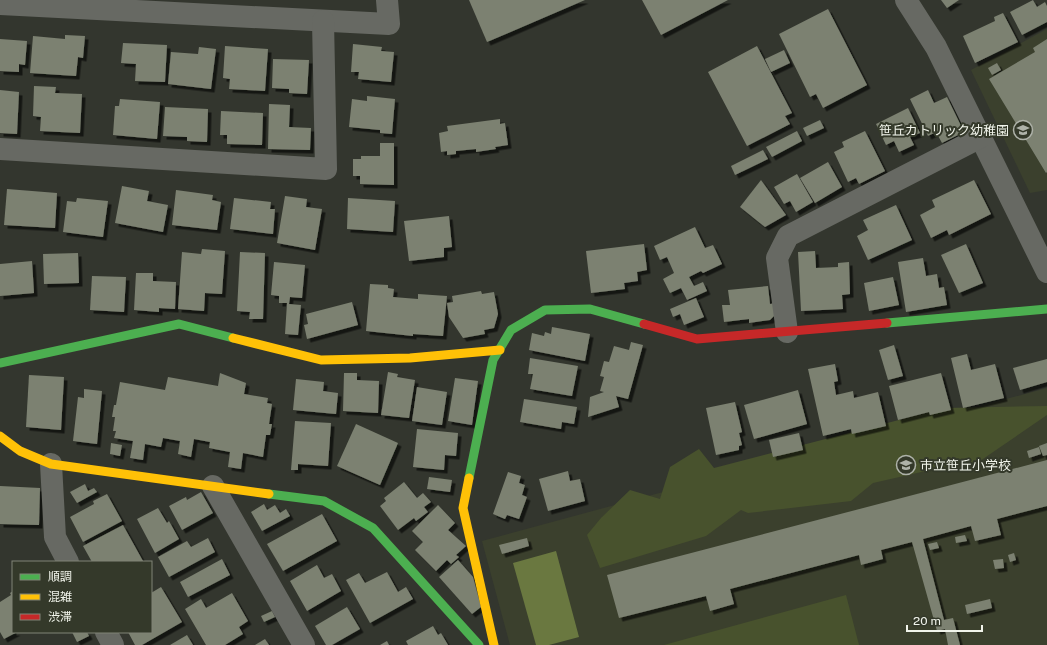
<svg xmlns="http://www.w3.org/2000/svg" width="1047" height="645" font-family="'Public Sans','Noto Sans JP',sans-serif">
	<defs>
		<filter id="shadow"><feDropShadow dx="3.5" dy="3.5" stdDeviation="0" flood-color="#0009"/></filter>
	</defs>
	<rect width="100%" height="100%" fill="#33362e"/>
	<g fill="#3b402d">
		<path d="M1047,29V190L1030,193L971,70Z"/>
		<path d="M1047,388V645H510L482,541Z"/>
	</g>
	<g fill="#48522d">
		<path d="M1047,406V415L977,463H961L873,483L851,501L748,513L741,510L706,536L600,568L587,535L601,518L630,490L660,499L670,467L699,449L714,468L945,408Z"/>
		<path d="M846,595L859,645H664Z"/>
	</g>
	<path fill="#6a7840" d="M556,551L579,637L549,645H536L513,563Z"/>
	<g fill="#7c8171" filter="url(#shadow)">
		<path d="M469,0H585L487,42Z"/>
		<path d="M642,0H728L661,35Z"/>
		<path d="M941,0H959L947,8Z"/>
		<path d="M1033,0L1037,7L1045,2L1047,6V22L1022,35L1010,12Z"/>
		<path d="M828,9L867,85L823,108L816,94L810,97L779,34Z"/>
		<path d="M1003,13L1018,42L975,63L963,36L995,21L994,17Z"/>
		<path d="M65,35L85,36L83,58L78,57L76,76L30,73L33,36L65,39Z"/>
		<path d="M0,39L27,41L25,65L19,64V72L0,71Z"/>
		<path d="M1047,39V172L1046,173L989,79L1035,52L1033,48Z"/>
		<path d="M123,43L167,45L165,82L135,81L136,64L121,63Z"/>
		<path d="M353,44L382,47L381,51L394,52L391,82L358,79L359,72H351Z"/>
		<path d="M225,46L268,49L265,91L229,89L230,79L223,78Z"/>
		<path d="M757,46L792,113L785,116L790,124L747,146L708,72Z"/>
		<path d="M199,47L216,49L211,89L168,84L171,52L198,54Z"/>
		<path d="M784,50L790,63L771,72L765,59Z"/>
		<path d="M273,59L309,60L307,94L289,93V89L272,88Z"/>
		<path d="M997,63L1001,70L992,75L988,68Z"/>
		<path d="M34,86L56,87L55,93L82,94L80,133L40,131L41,117L33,116Z"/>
		<path d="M0,90L19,92L17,134L0,133Z"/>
		<path d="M928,90L934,103L947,97L964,132L942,143L936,132L928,136L910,99Z"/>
		<path d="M367,96L395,99L392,134L380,133V130L349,127L352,99L367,101Z"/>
		<path d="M120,99L160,102L157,139L113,135L115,106H119Z"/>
		<path d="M269,104L290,105L289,127L311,128L310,150L268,149Z"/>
		<path d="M165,107L208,109L207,142L187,141V137L163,136Z"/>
		<path d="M908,108L920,133L910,137L914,145L899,152L894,141L886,145L876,124Z"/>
		<path d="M221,111L263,113L262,145L227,144V135H220Z"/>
		<path d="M500,119V124L505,123L508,145L495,147L496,149L476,152V149L456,151V154L447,155V151L441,152L439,133L448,131L447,126Z"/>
		<path d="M820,120L824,128L807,136L803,128Z"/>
		<path d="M797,131L802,141L772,157L766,147Z"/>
		<path d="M865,131L885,171L859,184L856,178L848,182L834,152L844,147L842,142Z"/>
		<path d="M380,143H394V185L360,184V176H353V159H361V156H380Z"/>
		<path d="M763,150L768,159L735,175L731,166Z"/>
		<path d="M828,162L842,187L815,203L800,178Z"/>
		<path d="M797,174L813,202L796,212L790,201L784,204L774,187Z"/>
		<path d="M761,180L786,215L765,227L740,207Z"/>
		<path d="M974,180L991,214L949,235L947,230L931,238L920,215L935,207L932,200Z"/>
		<path d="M122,186L149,191L147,201L168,205L163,232L115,223Z"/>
		<path d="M7,189L57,193L55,228L4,225Z"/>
		<path d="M176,190L213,195L212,200L221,202L217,230L172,225Z"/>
		<path d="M285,196L307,199L306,207L322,209L315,250L277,243Z"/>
		<path d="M77,198L108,201L103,237L63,232L67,201L76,202Z"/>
		<path d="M234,198L271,202L270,209H275L273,234L230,229Z"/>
		<path d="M348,198L395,201L393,232L347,229Z"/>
		<path d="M896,205L912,240L868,260L857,236L868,230L863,220Z"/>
		<path d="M449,216L452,247L444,248V257L409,261L404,221Z"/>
		<path d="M695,227L705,248L713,245L722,264L703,273L701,271L689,277L694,286L703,282L707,291L687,300L681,288L670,293L663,279L674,273L667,257L660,260L654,246Z"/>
		<path d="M644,244L647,270L637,272L638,281L624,283L625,289L591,293L586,251Z"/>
		<path d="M966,244L983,283L959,293L941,255Z"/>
		<path d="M202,249L225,251L222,294L205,293L204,311L178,309L182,252L201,254Z"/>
		<path d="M815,251L816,268L838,267V263L849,262L850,294L842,295L843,309L801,311L798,252Z"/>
		<path d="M240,252L265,253L263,319H249L250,312L237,311Z"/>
		<path d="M78,253L79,283L44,284L43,254Z"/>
		<path d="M923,258L926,276L937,274L939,288L944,287L947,305L906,312L898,262Z"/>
		<path d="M32,261L34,293L0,296V264Z"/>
		<path d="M274,262L305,265L302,298L290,297L289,304L301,305L298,335L285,334L287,303H279V296L271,295Z"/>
		<path d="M136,273H153V281L176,282L175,309L159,308V312L134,310Z"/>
		<path d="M92,276L126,277L124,312L90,310Z"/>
		<path d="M893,277L899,305L869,311L864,283Z"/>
		<path d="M370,284L388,285V288L394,289L393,297L418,299V294L447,296L443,336L413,334V336L366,331Z"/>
		<path d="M768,286L770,304L777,303L778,312L770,320L749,323V319L724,322L722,305H730L728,290Z"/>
		<path d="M481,291L482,294L494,292L498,314L494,328L484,330L485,334L463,338L449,317L447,303L453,302L452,296Z"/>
		<path d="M696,298L704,317L684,325L680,314L673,317L670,309Z"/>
		<path d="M352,302L358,325L307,339L304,325L308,324L306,314Z"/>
		<path d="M552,327L590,334L585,361L529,350L532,333L544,336L545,332L551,334Z"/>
		<path d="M631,342L643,345L628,399L616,396L619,407L588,417L590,397L604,392L600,391L604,377L600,376L604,361L609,362L614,346L629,350Z"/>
		<path d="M894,345L903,376L888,380L879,350Z"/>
		<path d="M967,354L971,370L995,364L1004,398L963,408L951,358Z"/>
		<path d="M530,358L578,366L572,396L530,389L533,374H528Z"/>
		<path d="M1047,359V382L1020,390L1013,368Z"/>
		<path d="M835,364L838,381L834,382L836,395L853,391L854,398L878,392L886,426L852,434L851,429L823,436L808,369Z"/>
		<path d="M388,372L398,374L397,377L415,380L409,418L381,415Z"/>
		<path d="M220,373L246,383L244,394L268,398L267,403L272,404L269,424H272L270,435H266L263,457L243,453L241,469L228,467L230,452L209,448L210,442L194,439L191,457L178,454L180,441L163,438L161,447L145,444L143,460L130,458L133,441L114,438L116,431H113L115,417H112L114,405H116L120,382L165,390L168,377L218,386Z"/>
		<path d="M344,373H357V380L379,381L378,413L343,411Z"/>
		<path d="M941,373L951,410L930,415L929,412L898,420L889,386Z"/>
		<path d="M29,375L64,377L61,430L26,427Z"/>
		<path d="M455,378L478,381L472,425L448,421Z"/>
		<path d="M296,379L324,382L323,391L338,393L336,414L293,410Z"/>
		<path d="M417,387L447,392L442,425L412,421Z"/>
		<path d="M84,389L102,391L97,444L73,441L78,397L84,398Z"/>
		<path d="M798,390L807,424L754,439L744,405Z"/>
		<path d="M524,399L577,407L574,424L562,422L561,429L520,422Z"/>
		<path d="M735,402L742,432L739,433L742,445L739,446V450L716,455L706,408Z"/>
		<path d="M295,421L331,423L328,466L298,464V470H291Z"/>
		<path d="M356,424L398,443L380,485L337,466Z"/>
		<path d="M417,429L458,433L456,456L445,455L444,470L413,467Z"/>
		<path d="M799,433L803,450L773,457L769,440Z"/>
		<path d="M111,443L122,445L120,456L110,454Z"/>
		<path d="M1047,443V455L1043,456L1039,446Z"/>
		<path d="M1039,447L1041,454L1029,458L1027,451Z"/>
		<path d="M1047,460V506L997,519L1001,535L975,541L971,526L923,539L944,620L953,618L960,645H948L945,629L937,631L912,542L881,550L883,559L861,565L859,555L730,589L734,604L710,611L706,596L619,618L607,575Z"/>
		<path d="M568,471L570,481L580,479L585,501L548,511L539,479Z"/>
		<path d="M508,472L521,476L519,483L525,485L522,495L527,497L519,519L507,515L505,519L493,514Z"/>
		<path d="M429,477L452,480L450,492L427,489Z"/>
		<path d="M404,482L417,498L423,493L431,502L424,507L428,512L416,521L414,518L398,530L380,506L386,501L384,498Z"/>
		<path d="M85,484L88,491L94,488L97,492L77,503L70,492Z"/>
		<path d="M0,486L40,488L39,525L0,524Z"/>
		<path d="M201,492L213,513L182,530L169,506L186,497L187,500Z"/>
		<path d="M107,494L122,521L83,542L70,517L94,504L93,501Z"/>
		<path d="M264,504L267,510L275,505L280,513L286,509L290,516L262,531L251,512Z"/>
		<path d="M438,505L455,523L448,530L466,546L456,555L459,557L451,564L447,560L436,571L415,550L423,542L412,531Z"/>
		<path d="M158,508L167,523L169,521L179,539L155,553L137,519Z"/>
		<path d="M322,514L337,541L283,571L267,544Z"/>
		<path d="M123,525L143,561L92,562L83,546Z"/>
		<path d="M965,535L967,541L956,543L955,537Z"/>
		<path d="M208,538L215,552L169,577L158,557L187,541L191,547Z"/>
		<path d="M527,538L529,546L502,554L499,545Z"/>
		<path d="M937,542L939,548L930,550L928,544Z"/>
		<path d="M1014,553L1016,560L1010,562L1008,555Z"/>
		<path d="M222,559L230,575L188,597L180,582Z"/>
		<path d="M1003,559L1004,568L995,569L993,560Z"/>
		<path d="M458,560L473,577L481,607L472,614L439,577Z"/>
		<path d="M317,565L324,578L332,574L341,591L307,611L290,581Z"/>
		<path d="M387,572L398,592L406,587L413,599L370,623L346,580L359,573L365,583Z"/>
		<path d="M161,587L182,622L142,645H135L128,632H151V593Z"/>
		<path d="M13,591V632H17L4,639L0,632V602L11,595L10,593Z"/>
		<path d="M232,593L248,621L239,627L243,634L225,645H206L185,609L201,599L206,608Z"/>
		<path d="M990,599L992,608L967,614L965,605Z"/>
		<path d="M347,607L360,629L332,645H326L315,626Z"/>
		<path d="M272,611L275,617L264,622L261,616Z"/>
		<path d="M433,626L438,635L441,633L448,645H408L406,641Z"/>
		<path d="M72,632H87L89,636L77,642Z"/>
		<path d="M187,635L193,645H170Z"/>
		<path d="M265,639L269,645H255Z"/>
		<path d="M387,641L389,645H380Z"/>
	</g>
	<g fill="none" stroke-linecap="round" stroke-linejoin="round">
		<g stroke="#676963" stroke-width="22">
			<path d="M906,0L936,47L1047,272"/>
			<path d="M0,4L389,24L387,0"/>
			<path d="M0,149L326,169L323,21"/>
			<path d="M787,332L777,258L788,236L981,137"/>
			<path d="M51,464L55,537L68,562"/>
			<path d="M213,486L304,645"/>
			<path d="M106,632L113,645"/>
		</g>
		<g stroke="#4caf50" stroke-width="9">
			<path d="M887,323L1047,309"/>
			<path d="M0,363L179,324L233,338"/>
			<path d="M469,478L493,360L511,330L545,310L590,309L644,324"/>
			<path d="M269,494L324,501L373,528L479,645"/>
		</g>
		<g stroke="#ffc107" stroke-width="9">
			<path d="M233,338L321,360L410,358L500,350"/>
			<path d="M0,436L20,451L51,464L269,494"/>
			<path d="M469,478L463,508L494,645"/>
		</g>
		<path stroke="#c62828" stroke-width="9" d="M644,324L697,339L887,323"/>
	</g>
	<defs>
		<g id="school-ring" transform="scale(1)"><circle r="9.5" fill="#34392a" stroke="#aeb2a9" stroke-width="1.5"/><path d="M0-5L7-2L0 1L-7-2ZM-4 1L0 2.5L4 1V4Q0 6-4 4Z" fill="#aeb2a9"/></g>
	</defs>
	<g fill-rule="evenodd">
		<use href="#school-ring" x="1023" y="130"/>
		<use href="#school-ring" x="906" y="465"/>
	</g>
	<g text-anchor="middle" stroke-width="4" stroke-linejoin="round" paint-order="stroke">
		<g font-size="13" fill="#f1f4eb" stroke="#34392a" text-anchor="end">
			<text x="1009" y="135">笹丘カトリック幼稚園</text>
			<text x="920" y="470" text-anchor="start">市立笹丘小学校</text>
		</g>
	</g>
	<rect x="12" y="561" width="140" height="72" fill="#34392a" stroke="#808477"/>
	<rect x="20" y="574" width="20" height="6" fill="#4caf50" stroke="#808477"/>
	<text x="48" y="581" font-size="12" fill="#f1f4eb">順調</text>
	<rect x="20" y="594" width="20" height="6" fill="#ffc107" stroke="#808477"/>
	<text x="48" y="601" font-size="12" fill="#f1f4eb">混雑</text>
	<rect x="20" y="614" width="20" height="6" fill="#c62828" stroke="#808477"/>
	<text x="48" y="621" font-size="12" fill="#f1f4eb">渋滞</text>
	<path d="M907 625v6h75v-6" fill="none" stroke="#f1f4eb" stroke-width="2"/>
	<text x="913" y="625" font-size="12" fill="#f1f4eb" stroke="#34392a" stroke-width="3" paint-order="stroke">20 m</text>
</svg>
